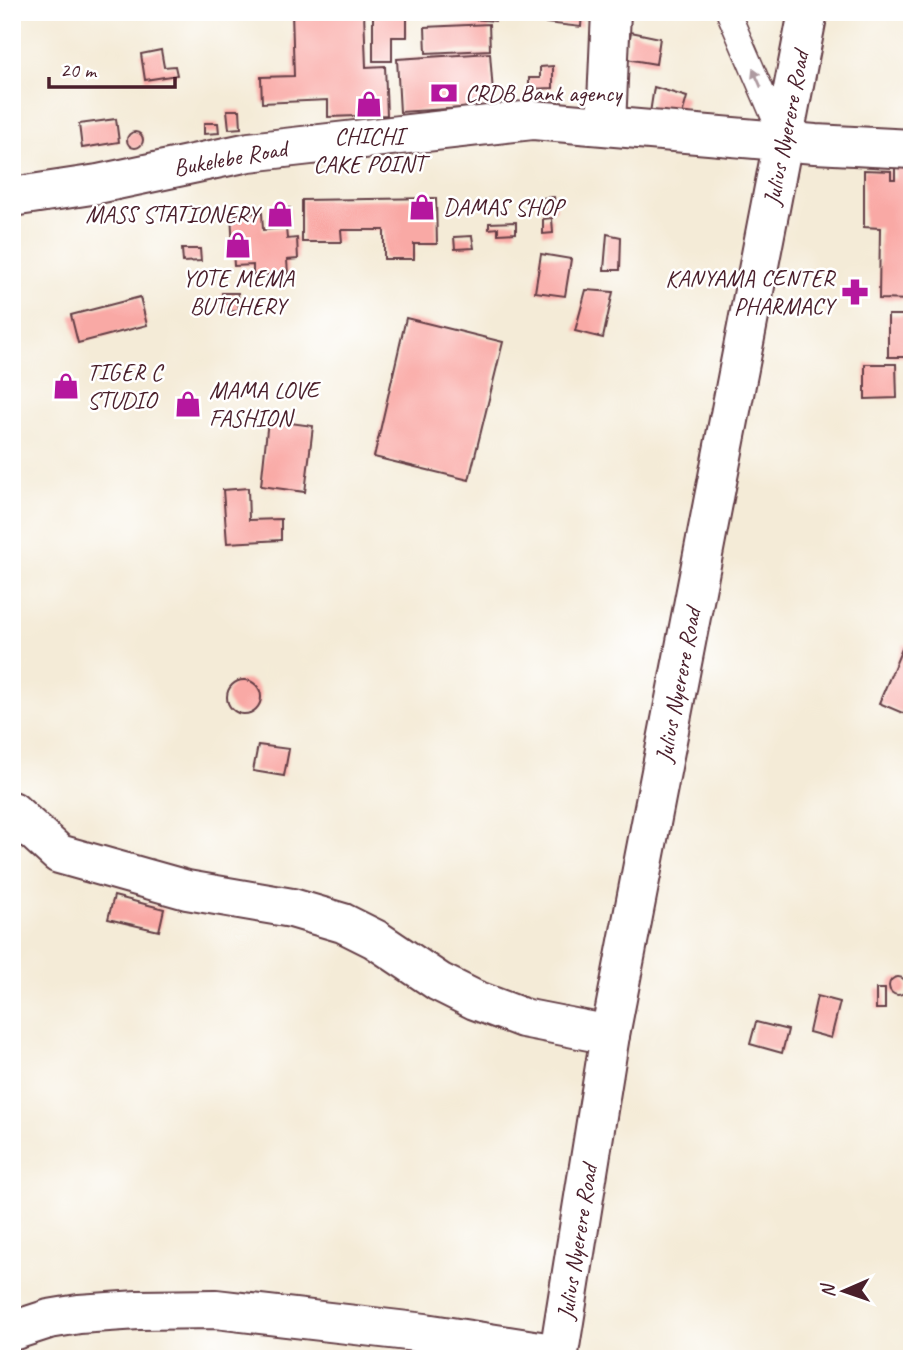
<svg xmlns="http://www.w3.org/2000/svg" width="924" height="1371" font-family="Caveat,sans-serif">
	<rect width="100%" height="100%" fill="#fff"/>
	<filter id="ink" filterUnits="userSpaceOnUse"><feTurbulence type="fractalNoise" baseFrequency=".0143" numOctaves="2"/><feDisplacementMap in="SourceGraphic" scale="14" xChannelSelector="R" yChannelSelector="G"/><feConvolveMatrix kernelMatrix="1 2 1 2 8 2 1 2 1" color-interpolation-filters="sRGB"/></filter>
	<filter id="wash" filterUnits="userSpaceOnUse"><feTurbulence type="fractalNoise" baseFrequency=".00686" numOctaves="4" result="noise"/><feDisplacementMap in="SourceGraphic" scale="28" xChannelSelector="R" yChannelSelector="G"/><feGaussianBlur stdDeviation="1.57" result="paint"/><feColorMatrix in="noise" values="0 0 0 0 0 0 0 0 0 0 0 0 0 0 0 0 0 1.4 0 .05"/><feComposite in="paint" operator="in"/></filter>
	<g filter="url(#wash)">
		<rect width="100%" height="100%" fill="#f4ebd7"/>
		<g id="blocks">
			<g fill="#f9a9a5">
				<path d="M292,12H364L366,67L385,66L387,115L328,117V100L262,103L261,77L294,76Z"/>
				<path d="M373,12H407V37H392V61H373Z"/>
				<path d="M408,12H495V21L408,14Z"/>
				<path d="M521,12H582L581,27L519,20Z"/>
				<path d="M489,24L490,50L426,53L425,27Z"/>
				<path d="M631,32L660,38L656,64L626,59Z"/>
				<path d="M161,50L164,67L175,66L177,75L145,80L141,54Z"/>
				<path d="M490,53L494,106L400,112L397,59Z"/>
				<path d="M553,66V88L529,89V78H540V67Z"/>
				<path d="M654,87L687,97L680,122L650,113Z"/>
				<path d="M227,110H240L241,128L229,129Z"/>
				<path d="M116,119L119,142L82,148L79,124Z"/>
				<path d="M204,123H218L219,133L204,134Z"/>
				<circle cx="135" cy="140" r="8"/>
				<path d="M895,158H912V300L879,299L880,228L864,227V170L891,171V179H895Z"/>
				<path d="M554,197L556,210H544L543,198Z"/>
				<path d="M436,198L437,244H414V259H384V230H341L342,242H302V200Z"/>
				<rect x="275" y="208" width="15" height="10"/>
				<path d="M262,213L263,230L286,228L287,239L297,238L298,259L287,260L288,274L253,275V265L234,266L231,214Z"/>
				<path d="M552,218L553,233L543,234V219Z"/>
				<path d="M516,222V233L498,234V228L489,229V223Z"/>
				<path d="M607,234L621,237L620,270H604Z"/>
				<path d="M472,236L474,248L455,249L454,237Z"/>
				<path d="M182,249H200L201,261L183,262Z"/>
				<path d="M541,254L571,259L565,296L535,292Z"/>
				<path d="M586,290L613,292L603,338L575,331Z"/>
				<path d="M222,293H238L239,311L223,312Z"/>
				<path d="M140,297L147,325L78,343L71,315Z"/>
				<rect x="888" y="315" width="24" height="42"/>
				<path d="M406,318L503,342L469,480L374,457Z"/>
				<path d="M865,364H896L897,398L865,399Z"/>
				<path d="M268,420L313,426L305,492L261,486Z"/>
				<path d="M248,488L249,520L281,519V540L227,543L223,490Z"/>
				<path d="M904,644L912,647V717L879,703Z"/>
				<circle cx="244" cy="697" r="17"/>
				<path d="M258,745L289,749L284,776L253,771Z"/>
				<path d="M114,896L164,909L159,931L108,919Z"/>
				<circle cx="898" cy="986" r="9"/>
				<rect x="876" y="989" width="9" height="20"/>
				<path d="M817,996L840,1002L831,1038L809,1032Z"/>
				<path d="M756,1022L788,1030L782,1053L750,1044Z"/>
			</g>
		</g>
	</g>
	<g filter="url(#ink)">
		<use href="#blocks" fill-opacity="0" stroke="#643e45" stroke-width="2"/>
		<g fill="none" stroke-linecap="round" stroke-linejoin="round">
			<g stroke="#643e45" stroke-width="26">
				<path id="lane" d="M728,12L781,135"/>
			</g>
			<g stroke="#643e45" stroke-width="42">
				<g id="street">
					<path d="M606,125L611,12"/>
					<path d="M12,197L98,184L249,152L533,120L815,144L912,149"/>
					<path d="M12,811L59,854L187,890L292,908L343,923L375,939L439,982L475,1000L523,1018L610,1035"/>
					<path d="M12,1331L49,1319L79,1314L138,1310L216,1309L425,1333L559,1354"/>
				</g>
			</g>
			<g stroke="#643e45" stroke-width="42">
				<path id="highway" d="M558,1359L610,1035L808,12"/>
			</g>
			<use href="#lane" stroke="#fff" stroke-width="23"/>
			<use href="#street" stroke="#fff" stroke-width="38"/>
			<use href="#highway" stroke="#fff" stroke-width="38"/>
		</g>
		<defs><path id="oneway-solid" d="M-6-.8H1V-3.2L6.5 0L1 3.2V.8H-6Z" transform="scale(1.75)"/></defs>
		<use fill="#ae9aa0" href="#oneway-solid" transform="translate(757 78) rotate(-114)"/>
	</g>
	<defs>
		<g id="bank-bare" transform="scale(2.1)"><path d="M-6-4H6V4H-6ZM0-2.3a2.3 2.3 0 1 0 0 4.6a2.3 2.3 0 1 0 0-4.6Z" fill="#b5179e" stroke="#fff" stroke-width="2.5" paint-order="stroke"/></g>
		<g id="shop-bare" transform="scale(2.1)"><path d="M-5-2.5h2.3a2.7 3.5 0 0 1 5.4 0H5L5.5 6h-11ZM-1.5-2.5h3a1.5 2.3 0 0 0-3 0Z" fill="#b5179e" stroke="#fff" stroke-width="2.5" paint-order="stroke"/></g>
		<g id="pharmacy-bare" transform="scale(2.1)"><path d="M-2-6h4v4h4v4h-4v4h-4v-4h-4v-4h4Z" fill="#b5179e" stroke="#fff" stroke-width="2.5" paint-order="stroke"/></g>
	</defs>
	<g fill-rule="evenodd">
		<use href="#bank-bare" x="444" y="93"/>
		<use href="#shop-bare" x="369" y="104"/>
		<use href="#shop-bare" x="422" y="207"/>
		<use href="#shop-bare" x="280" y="214"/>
		<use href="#shop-bare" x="238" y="245"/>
		<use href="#pharmacy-bare" x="855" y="292"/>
		<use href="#shop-bare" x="66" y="386"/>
		<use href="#shop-bare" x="188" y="404"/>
	</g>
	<g text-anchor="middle" stroke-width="5" stroke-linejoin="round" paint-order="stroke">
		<g font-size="24" fill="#4a1f2b" stroke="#fff" text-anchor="start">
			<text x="465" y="101">CRDB Bank agency</text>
			<text x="369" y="144" text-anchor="middle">CHICHI<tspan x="369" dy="28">CAKE POINT</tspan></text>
			<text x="443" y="215">DAMAS SHOP</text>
			<text x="259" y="222" text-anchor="end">MASS STATIONERY</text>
			<text x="238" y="286" text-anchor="middle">YOTE MEMA<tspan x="238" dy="28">BUTCHERY</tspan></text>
			<text x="834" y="286" text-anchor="end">KANYAMA CENTER<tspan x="834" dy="28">PHARMACY</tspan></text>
			<text x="87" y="380">TIGER C<tspan x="87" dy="28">STUDIO</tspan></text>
			<text x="209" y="398">MAMA LOVE<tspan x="209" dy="28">FASHION</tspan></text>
		</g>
		<g font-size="24" fill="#4a1f2b" stroke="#fff">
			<text transform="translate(786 128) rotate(-79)" y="8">Julius Nyerere Road</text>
			<text transform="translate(230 158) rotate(-10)" y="8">Bukelebe Road</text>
			<text transform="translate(678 685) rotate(-79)" y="8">Julius Nyerere Road</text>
			<text transform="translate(577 1242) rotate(-81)" y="8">Julius Nyerere Road</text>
		</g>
	</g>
	<rect width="924" height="1371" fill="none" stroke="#fff" stroke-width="42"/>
	<g transform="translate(844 1291) rotate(268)" stroke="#ffffff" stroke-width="5" paint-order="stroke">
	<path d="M0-5L12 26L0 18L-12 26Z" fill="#4a1f2b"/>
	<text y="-10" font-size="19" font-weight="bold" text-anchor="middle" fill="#4a1f2b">N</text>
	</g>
	<path d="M49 77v10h126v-10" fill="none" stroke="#4a1f2b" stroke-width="3.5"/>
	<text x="60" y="77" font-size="21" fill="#4a1f2b" stroke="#ffffff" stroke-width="5" paint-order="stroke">20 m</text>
</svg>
